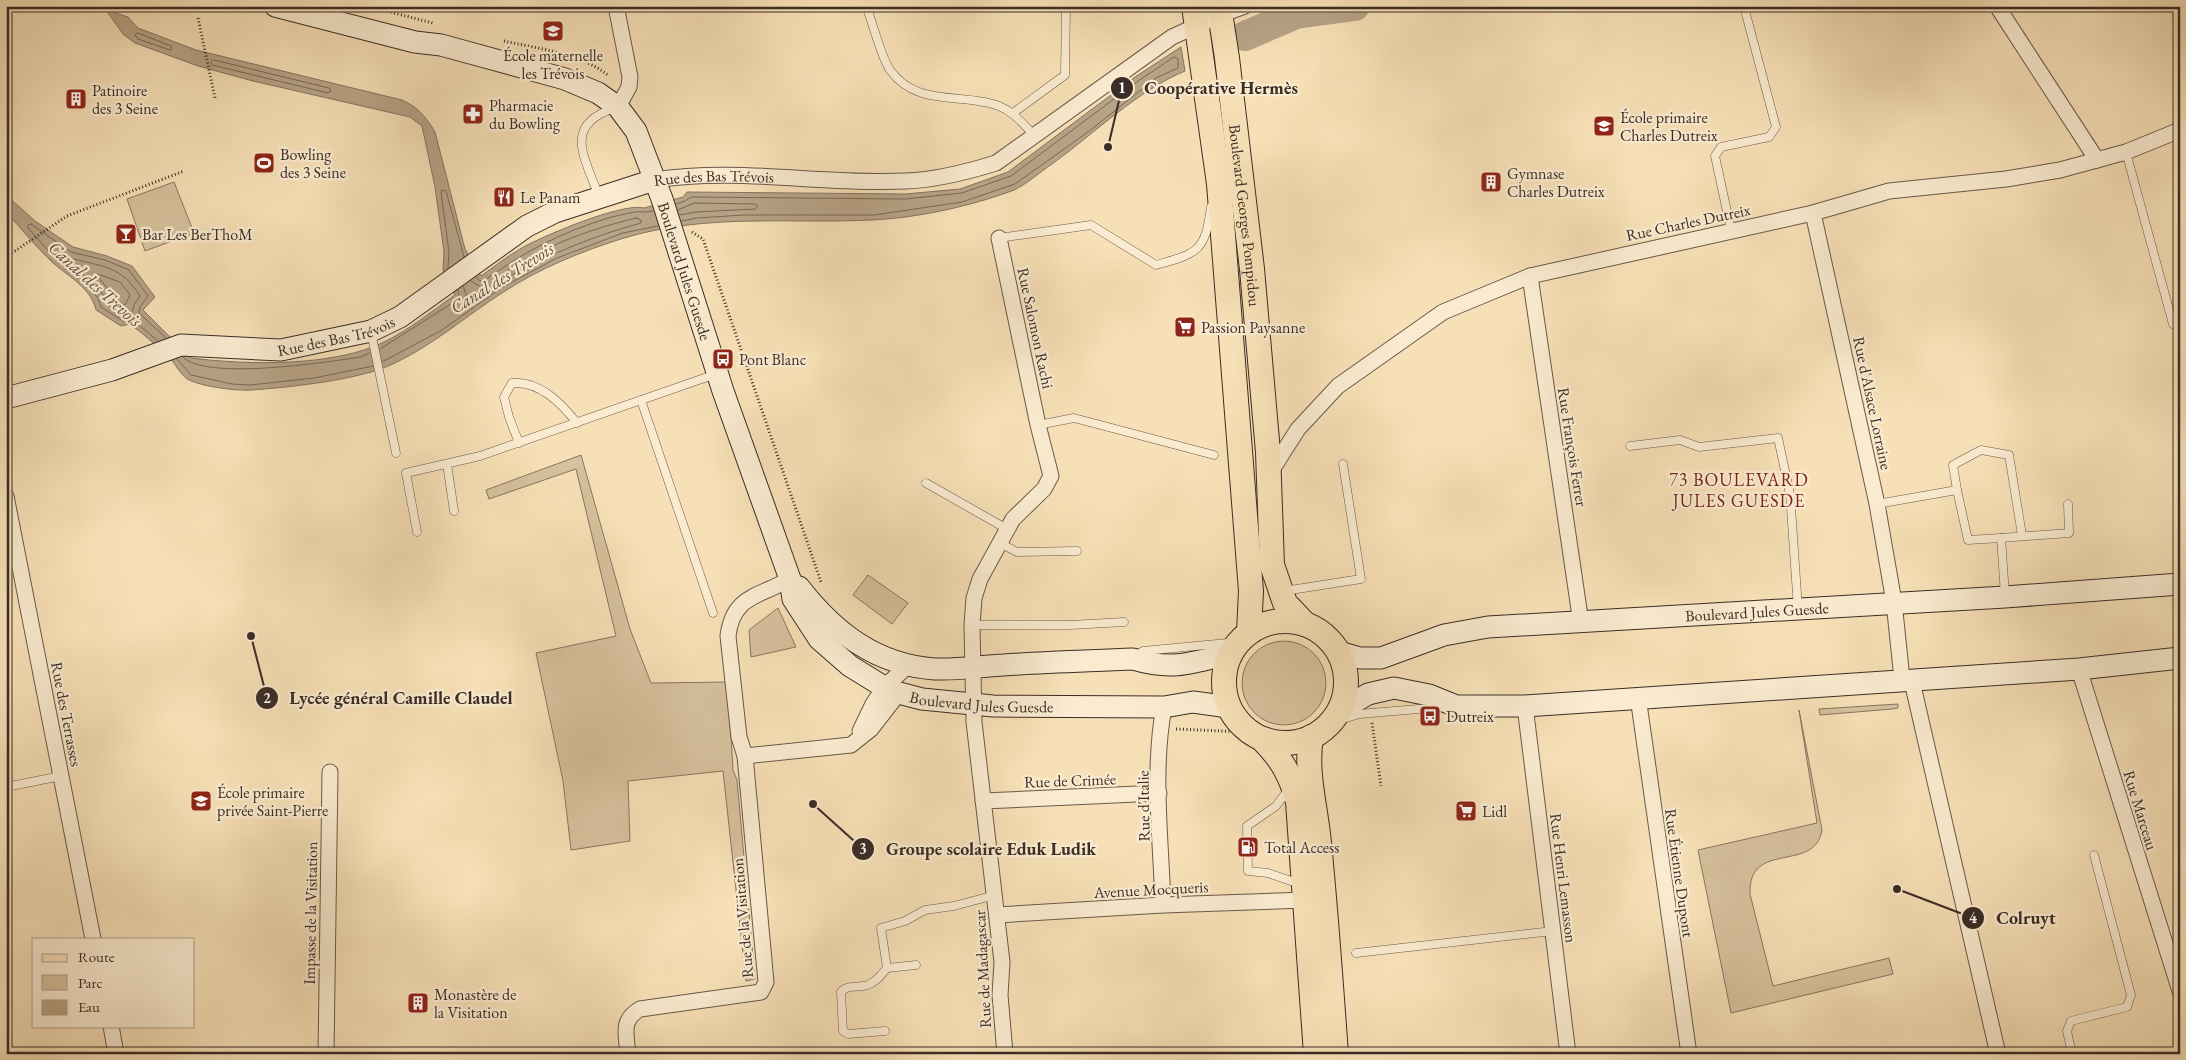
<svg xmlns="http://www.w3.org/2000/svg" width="2186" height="1060" font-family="'EB Garamond',serif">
	<rect width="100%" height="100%" fill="#f7e0b7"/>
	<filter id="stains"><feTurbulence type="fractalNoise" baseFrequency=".004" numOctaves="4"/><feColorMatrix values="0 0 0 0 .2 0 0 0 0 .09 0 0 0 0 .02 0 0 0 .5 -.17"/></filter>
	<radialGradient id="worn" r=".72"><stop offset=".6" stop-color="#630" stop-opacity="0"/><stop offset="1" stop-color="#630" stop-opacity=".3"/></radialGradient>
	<g fill="#d7c19e" stroke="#887662">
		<path d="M174,182L194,233L145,251L127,199Z"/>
		<path d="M581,455L630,629L651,683L728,682L733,770L737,780L755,979L746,981L723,771L628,781L630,841L571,850L563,781L536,653L616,636L576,469L489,499L486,490Z"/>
		<path d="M868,575L908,603L892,624L853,595Z"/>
		<path d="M778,608L796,647L751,657L749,630Z"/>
		<circle cx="1284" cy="683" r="42"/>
		<path d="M1898,704V708L1892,709L1820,715L1819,709Z"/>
		<path d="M1799,710L1822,830C1815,874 1748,839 1750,894L1773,986L1889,958L1893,974L1731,1013L1698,850L1817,823Z"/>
	</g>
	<path fill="#b7a386" stroke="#857360" d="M106,10L128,17L138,28L196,50L402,100C418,107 426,117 435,132L465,249L481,276C494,267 506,257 520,249C540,237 623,202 644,208L683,197L687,192L905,194L960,189L1008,172L1135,77L1181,47L1185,71C1137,91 1095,133 1052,164C1040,172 1027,184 1014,190C972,206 917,218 872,220C787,224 708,213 624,238C582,251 538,269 502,293C466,316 433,345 395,363C361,380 291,387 252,390C236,391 204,387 189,380C183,377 178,369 174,363C161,349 146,336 130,324L121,326L96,310C91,287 67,276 51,261C35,246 21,228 6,212V195L35,221L73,247L107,256L132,266L155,297L143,310L191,358C246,365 334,367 384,342C409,330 432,311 455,295L443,270L444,252L435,187L422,126L410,117L253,81L198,66L135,43L123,34Z"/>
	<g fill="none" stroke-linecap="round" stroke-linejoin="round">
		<g stroke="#786856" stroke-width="1">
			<path d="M138,33L171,46L172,49L170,50L138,39L135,35Z"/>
			<path d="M214,60L329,88L331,91L328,93L212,65L211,62Z"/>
			<path d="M676,204L685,201L691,197L905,199L962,193L1011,176L1138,81L1174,57L1178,59V68L1156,78L1088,132L1015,184L962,202L874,215H744L697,218L682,221"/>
			<path d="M678,210L694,203L755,204L758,206L755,209L696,212L680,215"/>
			<path d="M636,218L641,220V223C593,236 553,253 510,276L507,274V271C546,245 591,229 636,218Z"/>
			<path d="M74,259C105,267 122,267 140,296L134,305L132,313L124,315L106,303L102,293L71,263Z"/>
			<path d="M448,268L449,252L441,192L442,190L446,191L464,257"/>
			<path d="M98,274L120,282L130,295L125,305L113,299L109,290L98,277Z"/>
			<path d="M476,277L480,281L485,280C524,252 558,234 605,219C614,216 625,214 635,212C641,211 646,213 653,211"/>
			<path d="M463,286L466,294L464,302L467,304L486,290L471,281"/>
			<path d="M158,341L133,320L123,321L101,307L98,298L79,277L55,258L28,228V225L31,224L71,252L105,260L129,270L148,296L140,307L139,313L166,338"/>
			<path d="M380,349L457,300L459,296L458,290"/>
			<path d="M183,357C205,381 328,362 360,357L370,353"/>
			<path d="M177,359L191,375L232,384L250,385L314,378L373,366"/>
			<path d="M382,362L442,330L501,288L557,258L623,233L658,226"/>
		</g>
		<path stroke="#b7a386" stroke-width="30" d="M1245,36L1296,14L1355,6"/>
		<g stroke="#69594a" stroke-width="9">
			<g id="lane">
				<path d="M866,6C873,23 881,57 890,70C917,108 963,92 999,106C1014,112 1023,124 1034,135"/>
				<path d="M1013,113L1065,75L1066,6"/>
				<path d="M2126,152L2173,324"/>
				<path d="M599,197C585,157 562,126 614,108"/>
				<path d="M1731,230L1715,156L1721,147L1769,137L1776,127L1746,14"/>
				<path d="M999,238L1091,225L1156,265C1198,253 1205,252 1211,207"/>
				<path d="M371,332L396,453"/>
				<path d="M641,400L713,613"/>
				<path d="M1038,425L1074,418L1214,455"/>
				<path d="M519,443L509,417L504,397L512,383C540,381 561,403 577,423"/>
				<path d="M1630,446L1680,440L1699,447L1778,438L1790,494L1798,608"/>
				<path d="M447,464L454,511"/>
				<path d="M926,483L1007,529"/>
				<path d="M1957,490L1968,540L2001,538"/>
				<path d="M1877,504L1957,490L1953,465L1981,450L2009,455L2022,535"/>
				<path d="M417,532L406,473L480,456L716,374"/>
				<path d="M1000,543L1017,552L1077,551"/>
				<path d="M1284,591L1361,579L1343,464"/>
				<path d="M2005,595L2001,538L2069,533L2068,504"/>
				<path d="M972,625H1070L1124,622"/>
				<path d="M1137,655L1143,651L1238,642"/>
				<path d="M1330,723L1359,714L1442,707"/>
				<path d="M6,787L61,776"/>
				<path d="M1289,789L1276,806L1247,826L1248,871L1268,873L1300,884"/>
				<path d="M1356,953L1553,931"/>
				<path d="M916,965L887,968L881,928L905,921L925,910L954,906L995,895"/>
				<path d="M885,1031L848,1034L843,1031L841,992C848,984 859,988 868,985C877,981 881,975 887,968"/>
				<path d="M2072,1054L2067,1031L2071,1021L2127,1007L2131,995L2094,855"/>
			</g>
		</g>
		<g stroke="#69594a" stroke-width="17">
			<g id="street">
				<path d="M616,6L630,77L629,87L618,107"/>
				<path d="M1997,6L2097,160"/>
				<path id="s1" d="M654,180C738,167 822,185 906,181C937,180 967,172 996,163L1172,37L1220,15L1245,6"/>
				<path d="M1813,213L1877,504L1894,602L1902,679"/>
				<path d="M999,238L1038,425L1051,476L1044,489L1013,519L980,579L974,598L972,625L974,722L1002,962L1000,995L1005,1054"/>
				<path d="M1530,276L1581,623"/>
				<path d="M1270,473L1298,429L1338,386L1443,312L1530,276L1813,213L1889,191L2006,179L2060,170L2126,152L2180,130"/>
				<path d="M6,496L93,939"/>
				<path d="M2079,669L2180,991"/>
				<path d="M1916,678L1913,686L1998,1054"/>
				<path d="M1638,697L1689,1054"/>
				<path d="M1525,706L1568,1054"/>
				<path d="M860,731L873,704L884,687L909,665"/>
				<path d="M745,756L851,745L871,729L899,693"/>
				<path d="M983,801L1159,793"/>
				<path d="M1163,905C1161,840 1152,771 1164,707"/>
				<path d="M997,915L1163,905L1306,900"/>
				<path d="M111,1026L116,1054"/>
				<path d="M326,1054L330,772"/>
				<path d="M628,1054C626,1033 621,1020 640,1009L761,992L766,982L745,756L739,737L728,636C733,595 759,597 790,579"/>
			</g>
		</g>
		<g stroke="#3a2c26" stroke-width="23">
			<g id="secondary">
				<path id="s2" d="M275,6L415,42L441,45L565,79L598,93L618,107L636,131L662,199L723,391L790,579L793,599L819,639L850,666L884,687L899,693L922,699L993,706L1164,707L1193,702L1229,707"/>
				<path id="s3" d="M6,398L112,370L181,345L281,350L371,331L400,317L527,226L555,212L654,180"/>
				<path d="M799,587C834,632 876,665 935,669C958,670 981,666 1003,665C1047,662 1090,661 1133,659C1173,671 1192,663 1231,653"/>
				<path id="s4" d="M1339,652L1360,658H1381L1444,635L1488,627L2005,597L2180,584"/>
				<path d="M1338,712L1368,694L1394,688L1429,695L1456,706H1525L2079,669L2180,658"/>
			</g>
		</g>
		<g stroke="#3a2c26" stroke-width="26">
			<g id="primary">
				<path d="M1194,6L1219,184L1251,591L1249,632"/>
				<path id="s5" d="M1219,6L1227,58L1252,269L1268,452L1272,565L1285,603L1305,624"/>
				<circle cx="1285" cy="682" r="61"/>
				<path d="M1311,737C1305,773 1316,808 1319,843C1326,913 1331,984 1336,1054"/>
				<path d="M1262,739C1281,758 1291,775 1298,802L1316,1054"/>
			</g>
		</g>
		<g stroke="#3a2c26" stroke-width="3" stroke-dasharray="1 2.5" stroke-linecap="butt">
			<path d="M367,6L433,23"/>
			<path d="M1260,10L1269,6"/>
			<path d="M198,18L215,98"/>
			<path d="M504,41C539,49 581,53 609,76"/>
			<path d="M692,232L703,239L821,582"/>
			<path d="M6,257L67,216L184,171"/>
			<path d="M1372,723L1381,786"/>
			<path d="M1176,729L1245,732"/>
		</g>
		<use href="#lane" stroke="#faebd0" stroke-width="8"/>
		<use href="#street" stroke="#faebd0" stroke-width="15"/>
		<use href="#secondary" stroke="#faebd0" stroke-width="21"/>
		<use href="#primary" stroke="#f7e0b7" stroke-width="24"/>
	</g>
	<defs>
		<g id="school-square" transform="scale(1.125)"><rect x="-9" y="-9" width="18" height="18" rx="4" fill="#8f2418" stroke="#faebd0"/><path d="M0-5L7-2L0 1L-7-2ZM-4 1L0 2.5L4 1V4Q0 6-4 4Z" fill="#fff"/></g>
		<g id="building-square" transform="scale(1.125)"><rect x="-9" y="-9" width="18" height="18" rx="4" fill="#8f2418" stroke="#faebd0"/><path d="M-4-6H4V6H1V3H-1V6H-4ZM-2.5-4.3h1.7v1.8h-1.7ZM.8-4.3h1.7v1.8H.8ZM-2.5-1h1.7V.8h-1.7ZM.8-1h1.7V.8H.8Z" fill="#fff"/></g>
		<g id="pharmacy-square" transform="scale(1.125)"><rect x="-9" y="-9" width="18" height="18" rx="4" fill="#8f2418" stroke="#faebd0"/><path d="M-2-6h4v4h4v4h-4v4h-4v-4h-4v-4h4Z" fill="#fff"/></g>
		<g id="stadium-square" transform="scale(1.125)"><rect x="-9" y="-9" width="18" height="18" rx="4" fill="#8f2418" stroke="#faebd0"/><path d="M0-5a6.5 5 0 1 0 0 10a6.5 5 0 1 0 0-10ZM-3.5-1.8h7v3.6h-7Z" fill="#fff"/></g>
		<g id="restaurant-square" transform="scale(1.125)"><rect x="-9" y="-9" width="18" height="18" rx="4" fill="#8f2418" stroke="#faebd0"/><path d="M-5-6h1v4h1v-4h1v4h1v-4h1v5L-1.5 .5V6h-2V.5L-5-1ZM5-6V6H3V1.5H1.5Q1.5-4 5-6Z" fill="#fff"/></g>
		<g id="bar-square" transform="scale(1.125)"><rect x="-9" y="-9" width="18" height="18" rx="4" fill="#8f2418" stroke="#faebd0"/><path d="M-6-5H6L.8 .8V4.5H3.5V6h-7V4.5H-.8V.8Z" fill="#fff"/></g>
		<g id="supermarket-square" transform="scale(1.125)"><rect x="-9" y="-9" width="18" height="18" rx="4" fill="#8f2418" stroke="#faebd0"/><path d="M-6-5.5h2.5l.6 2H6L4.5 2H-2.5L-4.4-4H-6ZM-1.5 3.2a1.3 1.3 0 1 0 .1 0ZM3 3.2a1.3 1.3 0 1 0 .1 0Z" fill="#fff"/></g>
		<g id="bus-square" transform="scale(1.125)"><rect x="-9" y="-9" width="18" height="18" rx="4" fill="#8f2418" stroke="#faebd0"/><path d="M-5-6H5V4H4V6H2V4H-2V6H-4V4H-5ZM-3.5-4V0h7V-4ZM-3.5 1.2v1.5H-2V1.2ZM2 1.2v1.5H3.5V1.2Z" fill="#fff"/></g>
		<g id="fuel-square" transform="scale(1.125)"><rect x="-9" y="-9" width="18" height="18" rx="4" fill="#8f2418" stroke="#faebd0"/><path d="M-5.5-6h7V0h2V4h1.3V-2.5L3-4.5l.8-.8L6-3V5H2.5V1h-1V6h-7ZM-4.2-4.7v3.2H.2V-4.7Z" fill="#fff"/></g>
	</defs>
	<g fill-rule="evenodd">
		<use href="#school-square" x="553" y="31"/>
		<use href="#building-square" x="76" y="99"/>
		<use href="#pharmacy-square" x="473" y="114"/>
		<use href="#school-square" x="1604" y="126"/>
		<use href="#stadium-square" x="264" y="163"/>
		<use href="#building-square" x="1491" y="182"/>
		<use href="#restaurant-square" x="504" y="197"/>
		<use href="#bar-square" x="126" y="234"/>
		<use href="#supermarket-square" x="1185" y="327"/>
		<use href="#bus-square" x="723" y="359"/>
		<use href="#bus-square" x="1430" y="716"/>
		<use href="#school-square" x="201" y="801"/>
		<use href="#supermarket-square" x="1466" y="811"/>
		<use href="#fuel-square" x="1248" y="847"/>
		<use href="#building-square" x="418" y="1003"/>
	</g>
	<g text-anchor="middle" stroke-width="4.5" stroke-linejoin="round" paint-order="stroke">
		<g font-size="16" fill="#3a2c26" stroke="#faebd0" text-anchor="start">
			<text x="553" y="61" text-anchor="middle">École maternelle<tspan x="553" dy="18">les Trévois</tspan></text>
			<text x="92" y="96">Patinoire<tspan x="92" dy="18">des 3 Seine</tspan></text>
			<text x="489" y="111">Pharmacie<tspan x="489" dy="18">du Bowling</tspan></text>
			<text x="1620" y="123">École primaire<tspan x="1620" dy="18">Charles Dutreix</tspan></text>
			<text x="280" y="160">Bowling<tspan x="280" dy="18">des 3 Seine</tspan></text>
			<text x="1507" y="179">Gymnase<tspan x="1507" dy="18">Charles Dutreix</tspan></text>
			<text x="520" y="203">Le Panam</text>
			<text x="142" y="240">Bar Les BerThoM</text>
			<text x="1201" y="333">Passion Paysanne</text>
			<text x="739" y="365">Pont Blanc</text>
			<text x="1446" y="722">Dutreix</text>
			<text x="217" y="798">École primaire<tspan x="217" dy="18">privée Saint-Pierre</tspan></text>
			<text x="1482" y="817">Lidl</text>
			<text x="1264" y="853">Total Access</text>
			<text x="434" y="1000">Monastère de<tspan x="434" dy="18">la Visitation</tspan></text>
		</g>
		<g font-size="16" fill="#3a2c26" stroke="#faebd0">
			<text dy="6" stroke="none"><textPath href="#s1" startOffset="60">Rue des Bas Trévois</textPath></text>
			<text dy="6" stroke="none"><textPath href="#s5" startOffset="211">Boulevard Georges Pompidou</textPath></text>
			<text transform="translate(1688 222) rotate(-12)" y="6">Rue Charles Dutreix</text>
			<text dy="6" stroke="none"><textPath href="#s2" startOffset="538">Boulevard Jules Guesde</textPath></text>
			<text transform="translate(1036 328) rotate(78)" y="6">Rue Salomon Rachi</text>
			<text dy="6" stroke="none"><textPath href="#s3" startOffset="340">Rue des Bas Trévois</textPath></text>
			<text transform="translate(1873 403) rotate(78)" y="6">Rue d'Alsace Lorraine</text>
			<text transform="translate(1573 447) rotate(81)" y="6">Rue François Ferrer</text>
			<text dy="6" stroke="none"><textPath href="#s4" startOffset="424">Boulevard Jules Guesde</textPath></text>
			<text dy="6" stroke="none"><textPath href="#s2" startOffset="1112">Boulevard Jules Guesde</textPath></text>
			<text transform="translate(67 714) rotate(79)" y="6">Rue des Terrasses</text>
			<text transform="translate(1070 780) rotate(-2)" y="6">Rue de Crimée</text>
			<text transform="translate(1143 806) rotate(-91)" y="6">Rue d'Italie</text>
			<text transform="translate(2141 810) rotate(73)" y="6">Rue Marceau</text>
			<text transform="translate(1680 873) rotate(82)" y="6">Rue Étienne Dupont</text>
			<text transform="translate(1564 878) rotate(83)" y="6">Rue Henri Lemasson</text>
			<text transform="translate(1151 889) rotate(-3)" y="6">Avenue Mocqueris</text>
			<text transform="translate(310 913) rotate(-89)" y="6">Impasse de la Visitation</text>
			<text transform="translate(742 918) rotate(-95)" y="6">Rue de la Visitation</text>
			<text transform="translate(982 969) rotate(-93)" y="6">Rue de Madagascar</text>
		</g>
		<g font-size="18" font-style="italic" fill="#605043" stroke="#faebd0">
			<text transform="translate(502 278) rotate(-32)" y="6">Canal des Trevois</text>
			<text transform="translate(95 284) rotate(42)" y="6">Canal des Trevois</text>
		</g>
		<g font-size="18" letter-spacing="1" fill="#7a1f14" stroke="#faebd0">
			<text x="1739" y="486">73 BOULEVARD<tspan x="1739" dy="21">JULES GUESDE</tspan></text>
		</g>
	</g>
	<path fill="none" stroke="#3a2c26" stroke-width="2" d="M1108 147L1122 88M251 636L267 698M813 804L863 849M1897 889L1973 918"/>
	<g fill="#3a2c26" stroke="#faebd0" stroke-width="2">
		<circle cx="1108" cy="147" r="5"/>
		<circle cx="251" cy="636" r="5"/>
		<circle cx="813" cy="804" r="5"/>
		<circle cx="1897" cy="889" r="5"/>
		<circle cx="1122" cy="88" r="12"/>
		<circle cx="267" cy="698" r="12"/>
		<circle cx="863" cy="849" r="12"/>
		<circle cx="1973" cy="918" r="12"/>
	</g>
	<g font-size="15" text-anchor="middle" font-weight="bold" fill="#fff">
		<text x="1122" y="93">1</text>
		<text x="267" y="703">2</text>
		<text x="863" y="854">3</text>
		<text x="1973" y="923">4</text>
	</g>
	<g font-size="18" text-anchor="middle" font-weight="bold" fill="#3a2c26" stroke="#faebd0" stroke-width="4.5" stroke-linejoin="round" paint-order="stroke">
		<text x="1221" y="94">Coopérative Hermès</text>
		<text x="401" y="704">Lycée général Camille Claudel</text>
		<text x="991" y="855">Groupe scolaire Eduk Ludik</text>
		<text x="2026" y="924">Colruyt</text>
	</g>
	<rect width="2186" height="1060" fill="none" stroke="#f7e0b7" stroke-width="25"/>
	<rect x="8" y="8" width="2171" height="1045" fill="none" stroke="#3a2c26" stroke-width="2.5"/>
	<rect x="12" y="12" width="2161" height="1035" fill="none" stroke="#3a2c26"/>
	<rect x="32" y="938" width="162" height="90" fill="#faebd0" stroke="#ad9f8c"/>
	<rect x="42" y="954" width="25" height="8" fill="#f7e0b7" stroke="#ad9f8c"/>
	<text x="78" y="962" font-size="15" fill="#3a2c26">Route</text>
	<rect x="42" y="975" width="25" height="15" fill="#d7c19e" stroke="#ad9f8c"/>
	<text x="78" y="988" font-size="15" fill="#3a2c26">Parc</text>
	<rect x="42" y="1000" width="25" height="15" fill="#b7a386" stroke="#ad9f8c"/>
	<text x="78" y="1012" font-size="15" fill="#3a2c26">Eau</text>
	<rect width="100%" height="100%" filter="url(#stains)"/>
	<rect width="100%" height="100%" fill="url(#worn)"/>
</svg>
